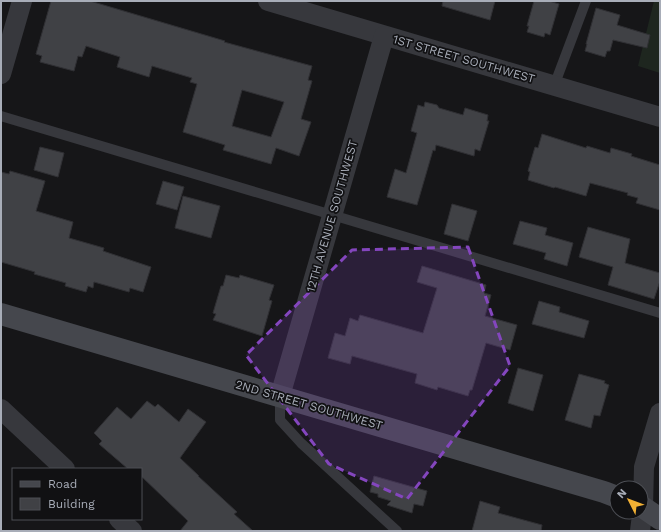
<svg xmlns="http://www.w3.org/2000/svg" width="661" height="532" font-family="'Work Sans',sans-serif">
	<rect width="100%" height="100%" fill="#161618"/>
	<path fill="#1e261f" d="M654,1H660V73L638,66Z"/>
	<g fill="#404145" stroke="#303034" fill-rule="evenodd">
		<path d="M51,1H90L225,41L224,42L312,66L308,80L312,81L301,119L311,122L299,156L276,148L271,164L223,150L225,145L183,132L197,84L190,82L192,78L152,66L149,77L117,67L120,57L86,46L82,57L78,56L74,71L40,62L42,56L36,54ZM242,90L284,102L271,137L232,126Z"/>
		<path d="M443,1H495L490,20L442,6Z"/>
		<path d="M534,1H549L559,4L550,35L545,33L544,37L527,32L529,26H527Z"/>
		<path d="M596,8L620,15L617,25L650,35L647,48L613,40L610,51H607L605,57L585,51L587,44H586Z"/>
		<path d="M425,102L437,105L439,108L463,115L465,108L488,115L487,121H489L480,151L475,149L474,156L436,145L435,151L433,150L417,205L387,197L395,169L406,173L417,133L411,131L418,105L424,107Z"/>
		<path d="M542,134L586,148L587,146L610,153L611,148L632,154L631,156L660,165V210L636,203L638,198L627,195L628,193L590,183L586,196L555,187L554,188L528,180L530,172L528,171L535,147L538,148Z"/>
		<path d="M40,147L64,153L58,177L34,170Z"/>
		<path d="M10,171L45,181L36,211L73,222L69,238L104,248L103,251L151,267L143,292L130,288L129,292L94,282L93,288L88,286L86,292L65,286L66,283L34,274L35,272L1,262V172L9,174Z"/>
		<path d="M163,181L184,187L177,210L156,204Z"/>
		<path d="M183,196L220,206L211,238L175,228Z"/>
		<path d="M452,204L477,211L468,241L444,234Z"/>
		<path d="M520,221L547,228L545,235L573,243L567,266L544,259L546,253L513,244Z"/>
		<path d="M588,227L630,239L625,263L660,273V281L654,299L608,285L613,267L579,257Z"/>
		<path d="M422,266L486,285L484,293L491,295L485,316L517,325L510,350L486,343L472,390H470L468,396L438,387L437,390L415,383L417,374L352,356L350,364L328,358L335,333L345,336L350,318L358,321L360,315L423,333L437,288L417,282Z"/>
		<path d="M226,275L239,278L240,275L274,285L269,300L272,301L262,336L213,320L216,314L213,313L221,286H223Z"/>
		<path d="M539,301L560,307L559,312L589,321L584,338L532,324Z"/>
		<path d="M518,368L543,375L533,411L508,403Z"/>
		<path d="M579,374L605,381L604,383L609,385L600,416L594,415L591,428L565,420Z"/>
		<path d="M147,401L155,407L158,404L179,422L188,409L206,422L180,458L199,476H198L237,512L234,514L253,531H180L188,521L141,476V469H128L99,444L102,441L94,433L117,407L131,419Z"/>
		<path d="M374,476L427,491L423,506L414,504L412,513L387,505L391,501L378,497V494L370,492Z"/>
		<path d="M480,501L500,507L498,513L542,525L541,531H472Z"/>
	</g>
	<g fill="none" stroke-linecap="round" stroke-linejoin="round">
		<g stroke="#37383d" stroke-width="10">
			<path d="M554,86L586,1"/>
			<path d="M1,116L660,313"/>
			<path d="M280,396V420L301,443L397,531"/>
		</g>
		<g stroke="#37383d" stroke-width="20">
			<path d="M268,1L660,117"/>
			<path d="M1,74L22,1"/>
			<path d="M280,396L384,36"/>
			<path d="M1,409L65,469"/>
			<path d="M119,519L132,531"/>
			<path d="M640,531L643,507L644,467L660,413"/>
		</g>
		<g stroke="#45474d" stroke-width="22">
			<path d="M1,314L604,492L617,497"/>
			<path d="M641,506L660,519"/>
		</g>
	</g>
	<path fill="#8446be" fill-opacity="0.2" stroke="#8446be" stroke-width="3" stroke-dasharray="8 5" stroke-linejoin="round" d="M468,247L510,366L407,499L329,464L246,355L352,250Z"/>
	<g text-anchor="middle" stroke-width="3.5" stroke-linejoin="round" paint-order="stroke">
		<g font-size="12" fill="#a8adb8" stroke="#111113">
			<text transform="translate(464 59) rotate(16)" y="4">1ST STREET SOUTHWEST</text>
			<text transform="translate(332 216) rotate(-74)" y="4">12TH AVENUE SOUTHWEST</text>
			<text transform="translate(309 405) rotate(16)" y="4">2ND STREET SOUTHWEST</text>
		</g>
	</g>
	<rect width="661" height="532" fill="none" stroke="#a8adb8" stroke-width="4"/>
	<rect x="12" y="468" width="130" height="52" fill="#111113" stroke="#4d4f55"/>
	<rect x="20" y="481" width="20" height="6" fill="#45474d" stroke="#4d4f55"/>
	<text x="48" y="488" font-size="12" fill="#a8adb8">Road</text>
	<rect x="20" y="498" width="20" height="12" fill="#404145" stroke="#4d4f55"/>
	<text x="48" y="508" font-size="12" fill="#a8adb8">Building</text>
	<g transform="translate(629 500) rotate(312)"><circle r="19" fill="#111113" stroke="#4d4f55"/>
	<path d="M0-3L7 15L0 10L-7 15Z" fill="#f2b134"/>
	<text y="-6" font-size="11" font-weight="bold" text-anchor="middle" fill="#a8adb8">N</text>
	</g>
</svg>
